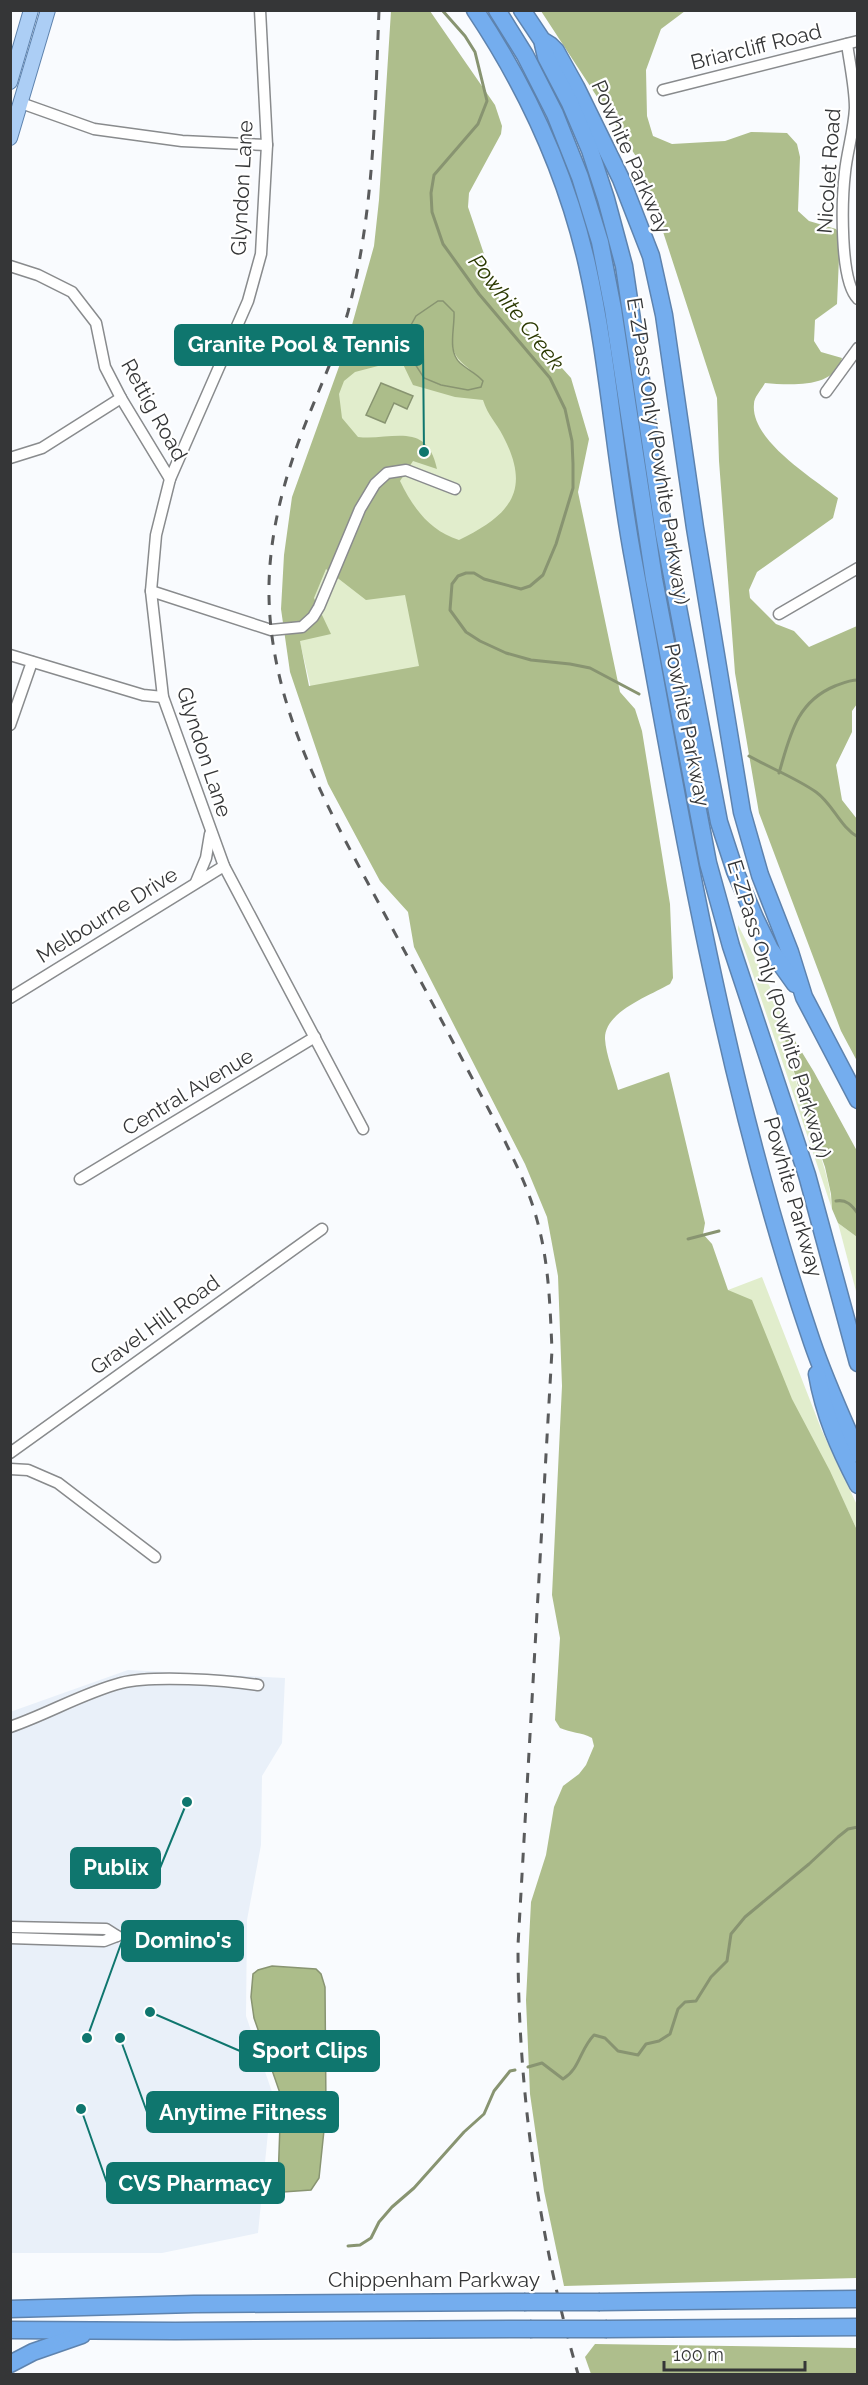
<svg xmlns="http://www.w3.org/2000/svg" width="868" height="2385" font-family="Raleway,sans-serif">
	<rect width="100%" height="100%" fill="#f9fbfe"/>
	<path fill="#e9f0f9" d="M128,1670L285,1678L282,1743L262,1776L261,1845L247,1920L246,2016L272,2092L258,2233L162,2253H11L10,1712Z"/>
	<g fill="#e1edcc">
		<path d="M446,290L534,494L435,672L313,697L290,600L298,514L372,294Z"/>
		<path d="M738,925L771,989L792,1036L787,1035L785,1040C792,1063 797,1088 805,1111C815,1143 830,1174 832,1209L738,930Z"/>
		<path d="M838,1223L857,1237V1295Z"/>
		<path d="M762,1277L822,1431L857,1505V1530C819,1447 774,1369 728,1290Z"/>
	</g>
	<g fill="#aebe8c" fill-rule="evenodd">
		<path d="M391,11H430L495,105L502,126L501,134L469,193L468,207L499,298L571,378L589,439L578,492L620,692L635,709L642,731L670,904L673,978L670,984C649,996 604,1012 605,1039C606,1055 614,1074 618,1090L669,1072L705,1223L703,1234L712,1244L728,1290L752,1300L792,1399L830,1471L857,1530V2278L564,2286L544,2191L530,2094L526,2000L531,1902L546,1855L554,1807L563,1786L579,1774L586,1765L594,1746L592,1738C581,1732 571,1733 560,1728L555,1720L560,1638L552,1595L562,1386L558,1276L547,1217L525,1164L414,947L408,912L380,881L328,784L290,672L281,609L284,555L292,497L345,350L374,246L379,200ZM416,316L454,321C449,355 454,356 478,376C470,379 460,385 452,386C432,390 406,360 405,342C405,332 411,324 416,316ZM401,360L413,385L455,397L483,400C488,416 496,422 503,436C532,491 510,515 459,540C430,531 413,508 400,481L413,461L437,469C427,420 391,441 358,437L342,418L339,394L344,381L355,372ZM326,569L366,600L405,595L419,666L309,686L300,641L331,634L314,598Z"/>
		<path d="M541,11H685L661,29L646,70L647,116L653,136L672,144L725,141L751,132L787,133L797,144L800,157L798,211L809,221L836,229L840,235L837,304L815,320L814,341L821,352L842,358C835,389 789,385 765,383C762,389 754,397 754,404C750,440 813,478 838,498L833,518L757,572L749,590L750,598L776,624L794,631L809,647L857,626V704L852,711V732L836,765L842,800L857,819V1061L841,1031L759,813L735,673L719,461L717,398L641,164Z"/>
		<path d="M787,1035L792,1036L814,1072L857,1151V1237L838,1223L832,1209L831,1194L825,1167L805,1110L785,1040Z"/>
		<path d="M595,2344L857,2348V2374H591L585,2357Z"/>
	</g>
	<g fill="#acbd8a" stroke="#889471" stroke-width="1.5">
		<path d="M438,301H443L454,312C455,328 447,351 460,363C468,370 476,373 483,381L481,387L468,390L441,385L424,378L413,361L405,344L406,334L416,316Z"/>
		<path d="M381,383L413,396L407,409L394,403L385,423L366,415Z"/>
		<path d="M272,1966L316,1969L321,1974L325,1987L326,2111L319,2178L311,2190L283,2192L280,2190L278,2182L281,2096L254,2018L251,1997L253,1974L258,1970Z"/>
	</g>
	<g fill="none" stroke-linecap="round" stroke-linejoin="round">
		<g stroke="#889471" stroke-width="3">
			<path d="M442,10L465,36L475,52L487,101L478,124L434,175L431,193L432,212L443,244L479,294L550,378L565,409L572,441L573,464V488L556,544L543,575L530,586L521,589L484,579L474,573H466L458,576L452,584L450,610L466,632L480,641L506,653L531,660L570,664L590,668L639,694"/>
			<path d="M749,756C770,768 796,778 816,792C833,804 840,827 858,837"/>
			<path d="M779,773C790,736 796,702 835,686C843,683 849,680 858,680"/>
			<path d="M836,1201C846,1199 852,1205 858,1214"/>
			<path d="M688,1239L719,1231"/>
			<path d="M528,2067L542,2063L563,2079C580,2069 580,2049 594,2035L605,2038L618,2051L638,2055L646,2044L659,2041L670,2034L678,2009L685,2002L696,2001L711,1977L727,1961L731,1934L745,1917L809,1864L838,1837L848,1829L858,1827"/>
			<path d="M348,2246L360,2245L371,2238L379,2222L392,2207L414,2188L464,2132L484,2114L494,2091L510,2071L515,2070"/>
		</g>
		<g stroke="#898b8d" stroke-width="13">
			<g id="minor">
				<path d="M260,10L267,145L261,254L248,301L170,479L156,535L151,591L163,697L224,866L363,1129"/>
				<path d="M847,44C850,65 855,88 855,108C854,130 847,152 845,172C842,198 839,281 858,299"/>
				<path d="M663,90L858,41"/>
				<path d="M21,103L94,129L182,141L267,145"/>
				<path d="M10,266L38,275L72,292L96,323L105,367L121,398L170,479"/>
				<path d="M826,392L858,348"/>
				<path d="M10,458L42,448L121,398"/>
				<path d="M151,591L271,630L302,627L313,617L319,607L360,509L375,484L387,473L406,470L455,489"/>
				<path d="M779,614L858,568"/>
				<path d="M10,655L143,695L163,697"/>
				<path d="M10,725L32,662"/>
				<path d="M196,882L206,858L210,834"/>
				<path d="M10,998L224,866"/>
				<path d="M80,1179L315,1037"/>
				<path d="M10,1453L322,1229"/>
				<path d="M10,1469L28,1470L58,1483L155,1557"/>
				<path d="M10,1727C48,1714 83,1693 121,1683C153,1675 224,1680 258,1685"/>
				<path d="M10,1927L106,1929L117,1936"/>
				<path d="M10,1938L104,1941L117,1936"/>
			</g>
		</g>
		<g stroke="#5e83ae" stroke-width="16">
			<g id="major">
				<path d="M10,82L31,10"/>
				<path d="M10,138L48,10"/>
			</g>
		</g>
		<g stroke="#5e83ae" stroke-width="19">
			<g id="highway">
				<path d="M475,10C527,88 566,173 587,264C609,362 615,464 634,563C682,824 726,1090 812,1342C825,1380 842,1417 858,1454"/>
				<path d="M497,10L525,55L555,114L580,177L600,242L613,309L654,579L708,863L731,946L807,1175L858,1363"/>
				<path d="M522,10L542,40L550,45L556,51L576,87L621,179L651,256L664,315L695,528L742,812L760,875L790,952L804,997L858,1100"/>
				<path d="M543,44L546,57L570,103L590,150L606,199L624,266L664,534L719,822L735,871L755,918L770,949L795,984"/>
				<path d="M817,1374C824,1415 839,1448 858,1485"/>
				<path d="M600,2302L858,2299"/>
				<path d="M10,2309L194,2304L524,2302"/>
				<path d="M607,2329L858,2327"/>
				<path d="M10,2330L175,2331L530,2329"/>
				<path d="M10,2364L33,2352L82,2335"/>
			</g>
		</g>
		<use href="#minor" stroke="#fff" stroke-width="10"/>
		<use href="#major" stroke="#accef5" stroke-width="14"/>
		<use href="#highway" stroke="#74adee" stroke-width="16"/>
		<path stroke="#5a5b5c" stroke-width="3" stroke-dasharray="10 10" stroke-linecap="butt" d="M379,10C375,112 374,213 348,312C335,358 313,401 297,446C281,491 270,537 269,585C267,705 330,812 384,913C423,985 461,1057 499,1129C513,1158 529,1189 537,1220C549,1263 550,1306 552,1350L518,1945C518,2091 538,2234 578,2374"/>
		<g stroke="#5e83ae" stroke-width="19" stroke-linecap="butt">
			<g id="highway-bridge">
				<path d="M524,2302H600"/>
				<path d="M530,2329H607"/>
			</g>
		</g>
		<use href="#highway-bridge" stroke="#74adee" stroke-width="16"/>
	</g>
	<g text-anchor="middle" stroke-width="4.5" stroke-linejoin="round" paint-order="stroke">
		<g font-size="21" fill="#353637" stroke="#fff">
			<text transform="translate(756 47) rotate(-14)" y="7">Briarcliff Road</text>
			<text transform="translate(631 157) rotate(66)" y="7">Powhite Parkway</text>
			<text transform="translate(829 171) rotate(-86)" y="7">Nicolet Road</text>
			<text transform="translate(242 188) rotate(-87)" y="7">Glyndon Lane</text>
			<text transform="translate(154 410) rotate(61)" y="7">Rettig Road</text>
			<text transform="translate(658 451) rotate(81)" y="7">E-ZPass Only (Powhite Parkway)</text>
			<text transform="translate(687 725) rotate(79)" y="7">Powhite Parkway</text>
			<text transform="translate(204 752) rotate(72)" y="7">Glyndon Lane</text>
			<text transform="translate(107 915) rotate(-32)" y="7">Melbourne Drive</text>
			<text transform="translate(779 1009) rotate(73)" y="7">E-ZPass Only (Powhite Parkway)</text>
			<text transform="translate(188 1092) rotate(-31)" y="7">Central Avenue</text>
			<text transform="translate(793 1197) rotate(74)" y="7">Powhite Parkway</text>
			<text transform="translate(155 1325) rotate(-36)" y="7">Gravel Hill Road</text>
			<text x="434" y="2287">Chippenham Parkway</text>
		</g>
		<g font-size="22" font-style="italic" fill="#2a3800" stroke="#fff">
			<text transform="translate(517 312) rotate(52)" y="8">Powhite Creek</text>
		</g>
	</g>
	<path fill="none" stroke="#0f766e" stroke-width="2" d="M424 452L423 345M187 1802L160 1868M87 2038L122 1941M150 2012L240 2051M120 2038L147 2112M81 2109L107 2183"/>
	<g fill="#0f766e" stroke="#fff" stroke-width="2">
		<circle cx="424" cy="452" r="6"/>
		<circle cx="187" cy="1802" r="6"/>
		<circle cx="87" cy="2038" r="6"/>
		<circle cx="150" cy="2012" r="6"/>
		<circle cx="120" cy="2038" r="6"/>
		<circle cx="81" cy="2109" r="6"/>
	</g>
	<g fill="#0f766e" stroke="#0f766e" stroke-width="2">
		<rect x="175" y="325" width="248" height="40" rx="6"/>
		<rect x="71" y="1848" width="89" height="40" rx="6"/>
		<rect x="122" y="1921" width="121" height="40" rx="6"/>
		<rect x="240" y="2031" width="139" height="40" rx="6"/>
		<rect x="147" y="2092" width="191" height="40" rx="6"/>
		<rect x="107" y="2163" width="177" height="40" rx="6"/>
	</g>
	<g font-size="22" text-anchor="middle" font-weight="bold" fill="#fff">
		<text x="299" y="352">Granite Pool &amp; Tennis</text>
		<text x="116" y="1875">Publix</text>
		<text x="183" y="1948">Domino's</text>
		<text x="310" y="2058">Sport Clips</text>
		<text x="243" y="2120">Anytime Fitness</text>
		<text x="195" y="2191">CVS Pharmacy</text>
	</g>
	<rect width="868" height="2385" fill="none" stroke="#353637" stroke-width="24"/>
	<path d="M664 2361v9h141v-9" fill="none" stroke="#353637" stroke-width="3"/>
	<text x="673" y="2361" font-size="18" fill="#353637" stroke="#ffffff" stroke-width="4.5" paint-order="stroke">100 m</text>
</svg>
